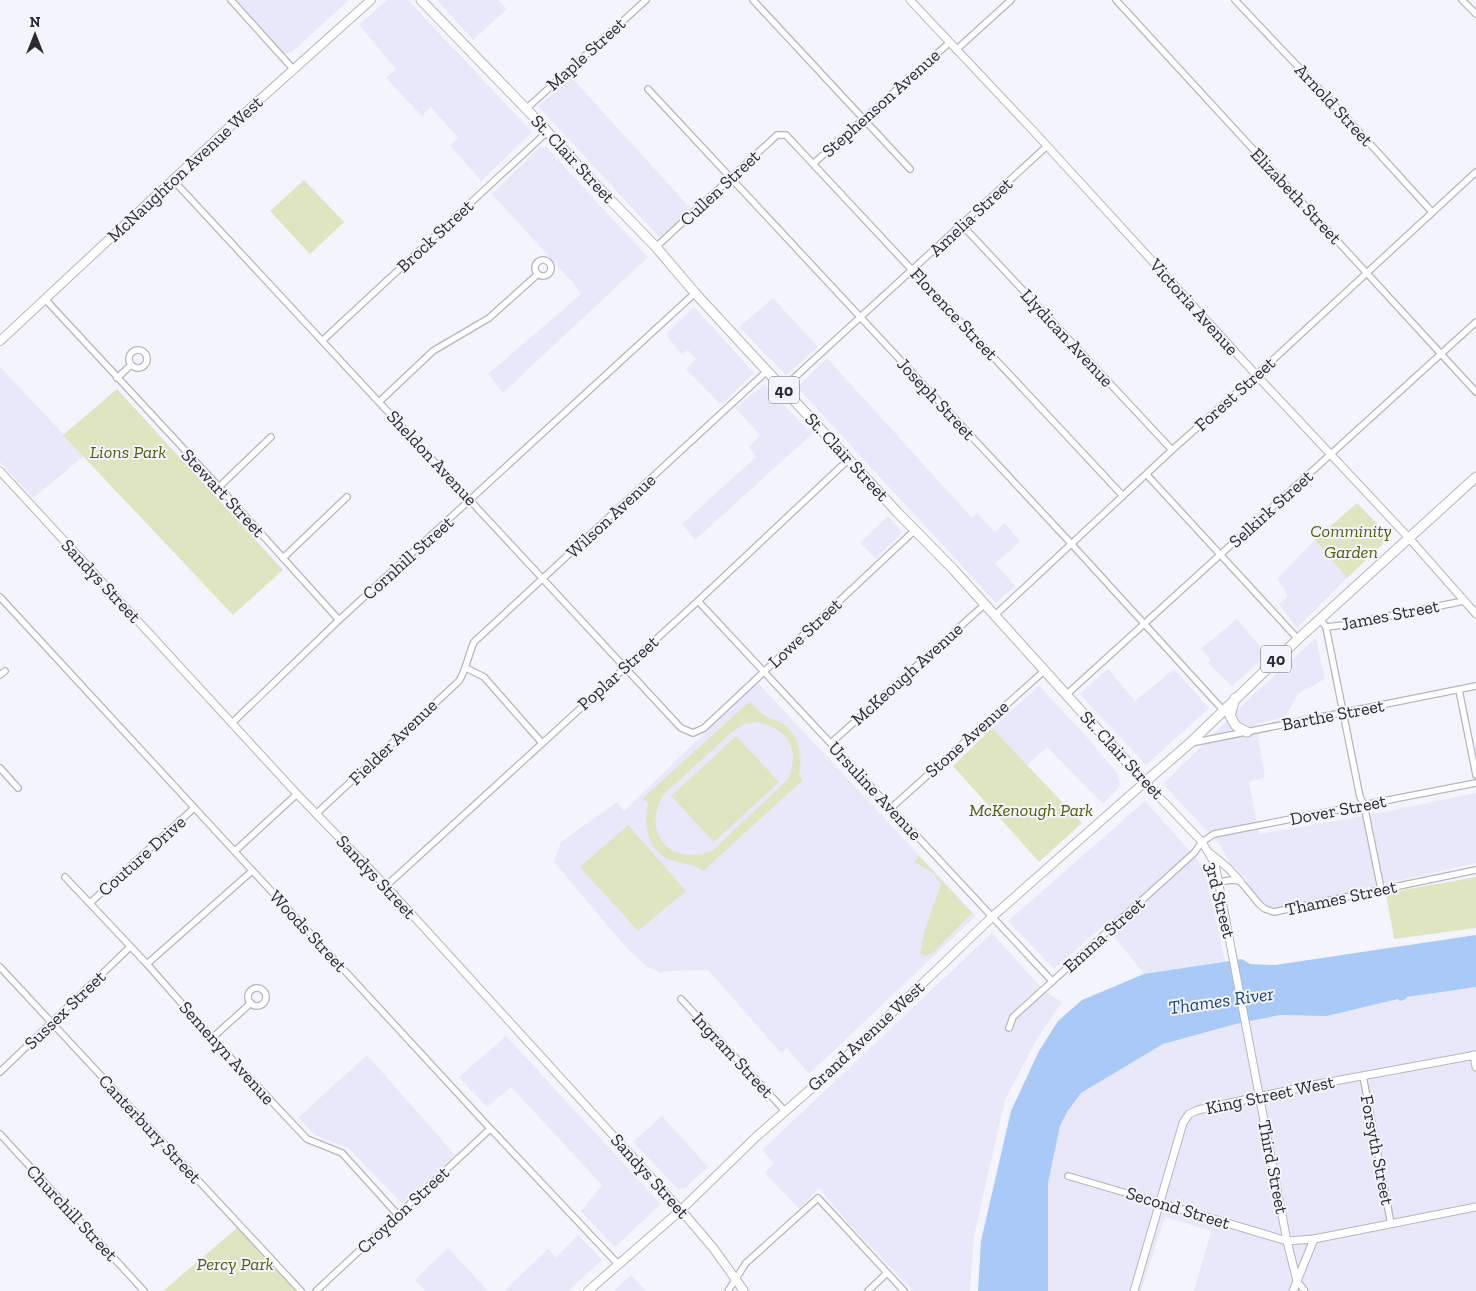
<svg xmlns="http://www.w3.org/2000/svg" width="1476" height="1291" font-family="'Zilla Slab',serif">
	<rect width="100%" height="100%" fill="#f4f4fe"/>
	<g fill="#e8e8fa">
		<path d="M237,0H349L292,52L285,54Z"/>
		<path d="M387,0H408L532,132L481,181L450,145L458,138L431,107L422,116L386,78L396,69L359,25Z"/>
		<path d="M437,0H498L507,9L473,40Z"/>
		<path d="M572,78L692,210L661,239L538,106Z"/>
		<path d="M546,147L648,257L503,393L488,374L581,294L575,285L492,194L539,148Z"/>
		<path d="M773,298L818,347L786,375L739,327Z"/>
		<path d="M694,307L754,373L721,405L686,369L696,359L688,350L682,355L666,334Z"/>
		<path d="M827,358L972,518L977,513L995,532L1005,523L1020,542L995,563L1015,586L996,603L797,387Z"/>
		<path d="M0,367L84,456L33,498L0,462Z"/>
		<path d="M764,384L812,434L695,540L682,524L756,457L749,447L760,435L735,408Z"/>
		<path d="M888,516L902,532L876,559L860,543Z"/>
		<path d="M1315,540L1347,578L1297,628L1279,604L1287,597L1285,590L1277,579Z"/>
		<path d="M1237,619L1267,655L1232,686L1208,663L1211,660L1201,649Z"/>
		<path d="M1316,638L1325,679L1298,694L1285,717L1256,724L1265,777L1249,782L1259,834L1369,815L1476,793V863L1287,906L1275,908L1266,906L1248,886L1245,877L1229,862L1220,845L1163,784L1249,699Z"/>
		<path d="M1108,669L1135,701L1174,669L1209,708L1146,765L1080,694Z"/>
		<path d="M757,682L976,916L809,1074L787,1048L781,1053L708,970L666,971L661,973L647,967L625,946L554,862L561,842L617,802L624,811Z"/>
		<path d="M1039,686L1086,736L1118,774L1120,786L1103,804L1047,747L1027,765L992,728Z"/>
		<path d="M1145,801L1204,867L1225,961L1144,974L1115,938L1103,926L1054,969L1008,921Z"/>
		<path d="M992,933L1037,983L1051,995L1062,1002L1038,1037L1005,1100L974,1236L970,1291H913L849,1224L819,1188L799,1209L765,1173L774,1163L762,1150Z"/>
		<path d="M1476,987V1291H1312L1306,1285L1291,1291H1194L1211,1231L1165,1217L1141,1291H1048V1183L1060,1126L1067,1112L1081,1093L1163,1044L1236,1024L1280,1015L1327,1016L1407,997Z"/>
		<path d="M506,1036L661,1204L615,1247L581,1211L602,1185L511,1087L487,1107L459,1077Z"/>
		<path d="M367,1055L455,1155L402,1203L349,1149L315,1135L298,1118Z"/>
		<path d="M662,1116L708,1167L685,1188L678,1189L633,1142Z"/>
		<path d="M578,1235L602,1260L568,1291H504L549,1248L555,1258Z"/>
		<path d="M448,1248L488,1291H425L415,1280Z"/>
		<path d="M631,1275L646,1291H614Z"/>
	</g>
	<g fill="#e0e5c1" fill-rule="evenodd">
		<path d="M304,180L344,222L310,254L270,211Z"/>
		<path d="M117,389L283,570L233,615L63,435Z"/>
		<path d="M1357,503L1390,537L1347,578L1315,540Z"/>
		<path d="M750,701C754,705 759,712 764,715C769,719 776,720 782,723C800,735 803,756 799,775L803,780L703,871C694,864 685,865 674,861C648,854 643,826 648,803L643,798ZM759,722C790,731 800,749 788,779L712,851C671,866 641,835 663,795L731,733L744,724Z"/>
		<path d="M992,728L1082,823L1039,862L953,766Z"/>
		<path d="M736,736L779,782L714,842L671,796Z"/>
		<path d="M628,825L686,891L638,931L580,867Z"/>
		<path d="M919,856L972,913L934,952L925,956L920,953C923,929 934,907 941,884L932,872L914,862Z"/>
		<path d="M1476,877V928L1394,939L1386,893Z"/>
		<path d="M237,1228L296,1291H163Z"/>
	</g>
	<path fill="#a9c9f7" d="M1476,935V987L1407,997L1406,999L1400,1001L1398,999L1327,1016L1280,1015L1236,1024L1163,1044L1081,1093L1067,1112L1060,1126L1048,1183V1291H978L981,1241L1011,1111L1039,1051L1058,1021L1082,1000L1144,974L1242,959L1250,964L1275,965Z"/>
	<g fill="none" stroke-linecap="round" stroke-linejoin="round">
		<g stroke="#b5b6bf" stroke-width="8">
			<g id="minor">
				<path d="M231,0L294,70"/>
				<path d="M753,0L910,169"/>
				<path d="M1116,0L1476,392"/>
				<path d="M1235,0L1342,113L1432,212"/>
				<path d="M1462,0L1476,14"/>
				<path d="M956,50L1011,0"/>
				<path d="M648,89L1066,538L1223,710"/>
				<path d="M526,109L646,0"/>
				<path d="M814,163L949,43"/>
				<path d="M173,180L681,728L693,733L704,728L915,530"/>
				<path d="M962,225L1172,450"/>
				<path d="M656,247L777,135H786L1123,496"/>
				<circle cx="543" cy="268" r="8"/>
				<path d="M45,299L219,487L339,620"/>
				<path d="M323,340L547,132"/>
				<circle cx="138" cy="359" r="9"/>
				<path d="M117,378L131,365"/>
				<path d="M783,388L1047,146"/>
				<path d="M380,401L433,351L489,318L538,274"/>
				<path d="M1147,475L1298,639"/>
				<path d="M219,487L271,437"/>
				<path d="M283,558L347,497"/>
				<path d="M0,597L486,1124L618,1264"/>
				<path d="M698,601L1052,981"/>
				<path d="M994,616L1172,450L1264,368L1476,172"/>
				<path d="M1320,619L1326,627L1360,797L1364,805L1381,889"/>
				<path d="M1326,627L1344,625L1464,601"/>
				<path d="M466,668L484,677L542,743"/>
				<path d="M0,675L5,671"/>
				<path d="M1459,690L1476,775"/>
				<path d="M1066,695L1476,322"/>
				<path d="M232,723L339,620L695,293"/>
				<path d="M831,743L984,605"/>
				<path d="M1191,743L1476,686"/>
				<path d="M0,768L18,788"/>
				<path d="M891,808L1044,671"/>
				<path d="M316,814L459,681C467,668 468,655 474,642L767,371"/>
				<path d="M235,851L297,794"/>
				<path d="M65,877L147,964L212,1038L307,1139L342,1153L398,1215"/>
				<path d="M1219,882L1232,880L1240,881L1260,905L1265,909L1274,912L1476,870"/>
				<path d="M386,886L698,601L849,459"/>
				<path d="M90,903L194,808"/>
				<path d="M147,964L252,871"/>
				<path d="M0,967L301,1291"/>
				<circle cx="257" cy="997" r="9"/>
				<path d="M681,999L785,1111"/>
				<path d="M1009,1028L1013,1017L1194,853L1202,842L1214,834L1476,783"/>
				<path d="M212,1038L251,1003"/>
				<path d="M0,1072L130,947"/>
				<path d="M1363,1076L1391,1224"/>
				<path d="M0,1134L144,1291"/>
				<path d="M1068,1176L1160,1203"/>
				<path d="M1297,1281L1305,1291"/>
				<path d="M316,1291L490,1129"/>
				<path d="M728,1291L746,1263L818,1198L904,1291"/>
				<path d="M868,1291L887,1273"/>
			</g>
		</g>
		<g stroke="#b5b6bf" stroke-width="9">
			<g id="tertiary">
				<path d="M910,0L1038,136L1260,379L1409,538L1476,614"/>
				<path d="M0,471L297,794L386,886L681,1210"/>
				<path d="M1145,782L1202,842L1215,864L1287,1241L1297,1281L1293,1291"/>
				<path d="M1211,854L1228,868L1240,881"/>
				<path d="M1474,1055L1476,1067"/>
				<path d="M1160,1203L1287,1241L1314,1239L1476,1207"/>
				<path d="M1297,1281L1314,1239"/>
				<path d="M1134,1291L1183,1123L1189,1114L1198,1110L1313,1085L1476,1055"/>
			</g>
		</g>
		<g stroke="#b5b6bf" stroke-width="10">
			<g id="secondary">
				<path d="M0,341L237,120L371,0"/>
				<path d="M681,1210L714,1249L744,1291"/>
				<path d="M588,1291L681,1210L757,1136L829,1073L992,917L1145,782"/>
			</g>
		</g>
		<g stroke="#b5b6bf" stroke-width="11">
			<g id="primary">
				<path d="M421,0L534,117L591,180L656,247L695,293L898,513L953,569L1145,782L1190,743L1298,639L1476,477"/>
				<path d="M1235,698L1230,716L1236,726L1247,732"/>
			</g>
		</g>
		<use href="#minor" stroke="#fff" stroke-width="5.5"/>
		<use href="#tertiary" stroke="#fff" stroke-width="7"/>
		<use href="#secondary" stroke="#fff" stroke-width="8"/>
		<use href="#primary" stroke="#fff" stroke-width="9"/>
	</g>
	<g text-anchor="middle" stroke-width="4" stroke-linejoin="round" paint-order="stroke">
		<g fill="#f4f4fe" stroke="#67676d" stroke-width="1">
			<rect x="769" y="376.5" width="30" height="27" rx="4"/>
			<rect x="1261" y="645.5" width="30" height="27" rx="4"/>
		</g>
		<g font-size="16" font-weight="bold" fill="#2b2b2f">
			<text x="784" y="396">40</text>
			<text x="1276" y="665">40</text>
		</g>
		<g font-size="18" fill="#2b2b2f" stroke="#f4f4fe">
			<text transform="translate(586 54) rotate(-42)" y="6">Maple Street</text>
			<text transform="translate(881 103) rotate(-42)" y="6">Stephenson Avenue</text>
			<text transform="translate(1334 105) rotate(47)" y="6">Arnold Street</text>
			<text transform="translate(573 159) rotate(47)" y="6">St. Clair Street</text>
			<text transform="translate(185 169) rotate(-43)" y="6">McNaughton Avenue West</text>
			<text transform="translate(720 188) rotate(-43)" y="6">Cullen Street</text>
			<text transform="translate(1296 196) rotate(47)" y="6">Elizabeth Street</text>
			<text transform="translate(971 217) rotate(-43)" y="6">Amelia Street</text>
			<text transform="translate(435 236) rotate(-43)" y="6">Brock Street</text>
			<text transform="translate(1194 307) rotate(48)" y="6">Victoria Avenue</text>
			<text transform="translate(954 314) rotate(47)" y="6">Florence Street</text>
			<text transform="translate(1067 338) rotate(47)" y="6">Llydican Avenue</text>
			<text transform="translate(1235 394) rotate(-42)" y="6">Forest Street</text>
			<text transform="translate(936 399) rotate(47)" y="6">Joseph Street</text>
			<text transform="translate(847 457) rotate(47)" y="6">St. Clair Street</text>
			<text transform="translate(432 458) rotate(47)" y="6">Sheldon Avenue</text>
			<text transform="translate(223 493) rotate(47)" y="6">Stewart Street</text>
			<text transform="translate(1271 509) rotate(-42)" y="6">Selkirk Street</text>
			<text transform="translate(611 516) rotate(-43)" y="6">Wilson Avenue</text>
			<text transform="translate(408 558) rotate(-42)" y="6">Cornhill Street</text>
			<text transform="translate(101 581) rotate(47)" y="6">Sandys Street</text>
			<text transform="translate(1390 615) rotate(-11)" y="6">James Street</text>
			<text transform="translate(805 633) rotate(-43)" y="6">Lowe Street</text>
			<text transform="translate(618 673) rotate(-42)" y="6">Poplar Street</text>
			<text transform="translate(907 674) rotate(-42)" y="6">McKeough Avenue</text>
			<text transform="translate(1333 715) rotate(-11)" y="6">Barthe Street</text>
			<text transform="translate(967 739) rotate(-42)" y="6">Stone Avenue</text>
			<text transform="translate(393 742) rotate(-44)" y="6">Fielder Avenue</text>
			<text transform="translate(1122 755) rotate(47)" y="6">St. Clair Street</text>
			<text transform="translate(875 791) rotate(47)" y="6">Ursuline Avenue</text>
			<text transform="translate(1338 810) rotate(-11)" y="6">Dover Street</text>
			<text transform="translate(142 856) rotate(-42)" y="6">Couture Drive</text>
			<text transform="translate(376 877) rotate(47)" y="6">Sandys Street</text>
			<text transform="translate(1341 898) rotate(-12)" y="6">Thames Street</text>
			<text transform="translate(1220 900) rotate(76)" y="6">3rd Street</text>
			<text transform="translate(308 931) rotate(47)" y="6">Woods Street</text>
			<text transform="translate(1104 935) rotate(-42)" y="6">Emma Street</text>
			<text transform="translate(65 1010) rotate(-44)" y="6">Sussex Street</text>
			<text transform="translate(866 1036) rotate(-43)" y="6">Grand Avenue West</text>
			<text transform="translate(227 1053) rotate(48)" y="6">Semenyn Avenue</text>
			<text transform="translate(733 1055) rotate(47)" y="6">Ingram Street</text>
			<text transform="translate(1270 1095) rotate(-12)" y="6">King Street West</text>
			<text transform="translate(150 1129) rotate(47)" y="6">Canterbury Street</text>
			<text transform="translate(1377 1150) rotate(79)" y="6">Forsyth Street</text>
			<text transform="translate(1273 1167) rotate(79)" y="6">Third Street</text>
			<text transform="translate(650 1176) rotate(48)" y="6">Sandys Street</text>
			<text transform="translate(1178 1208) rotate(17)" y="6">Second Street</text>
			<text transform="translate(403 1210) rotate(-43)" y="6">Croydon Street</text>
			<text transform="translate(72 1213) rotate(47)" y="6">Churchill Street</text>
		</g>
		<g font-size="18" font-style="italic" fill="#575d00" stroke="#f4f4fe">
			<text x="128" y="458">Lions Park</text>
			<text x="1351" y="537">Comminity<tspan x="1351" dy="21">Garden</tspan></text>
			<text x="1031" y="816">McKenough Park</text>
			<text x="235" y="1270">Percy Park</text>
		</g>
		<g font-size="19" font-style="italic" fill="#1f477e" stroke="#f4f4fe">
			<text transform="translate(1221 1000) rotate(-8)" y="7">Thames River</text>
		</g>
	</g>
	<g transform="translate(35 35)" stroke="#f4f4fe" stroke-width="4" paint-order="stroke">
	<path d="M0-4L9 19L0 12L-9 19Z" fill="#2b2b2f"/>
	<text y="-8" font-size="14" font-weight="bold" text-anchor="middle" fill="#2b2b2f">N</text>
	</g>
</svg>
